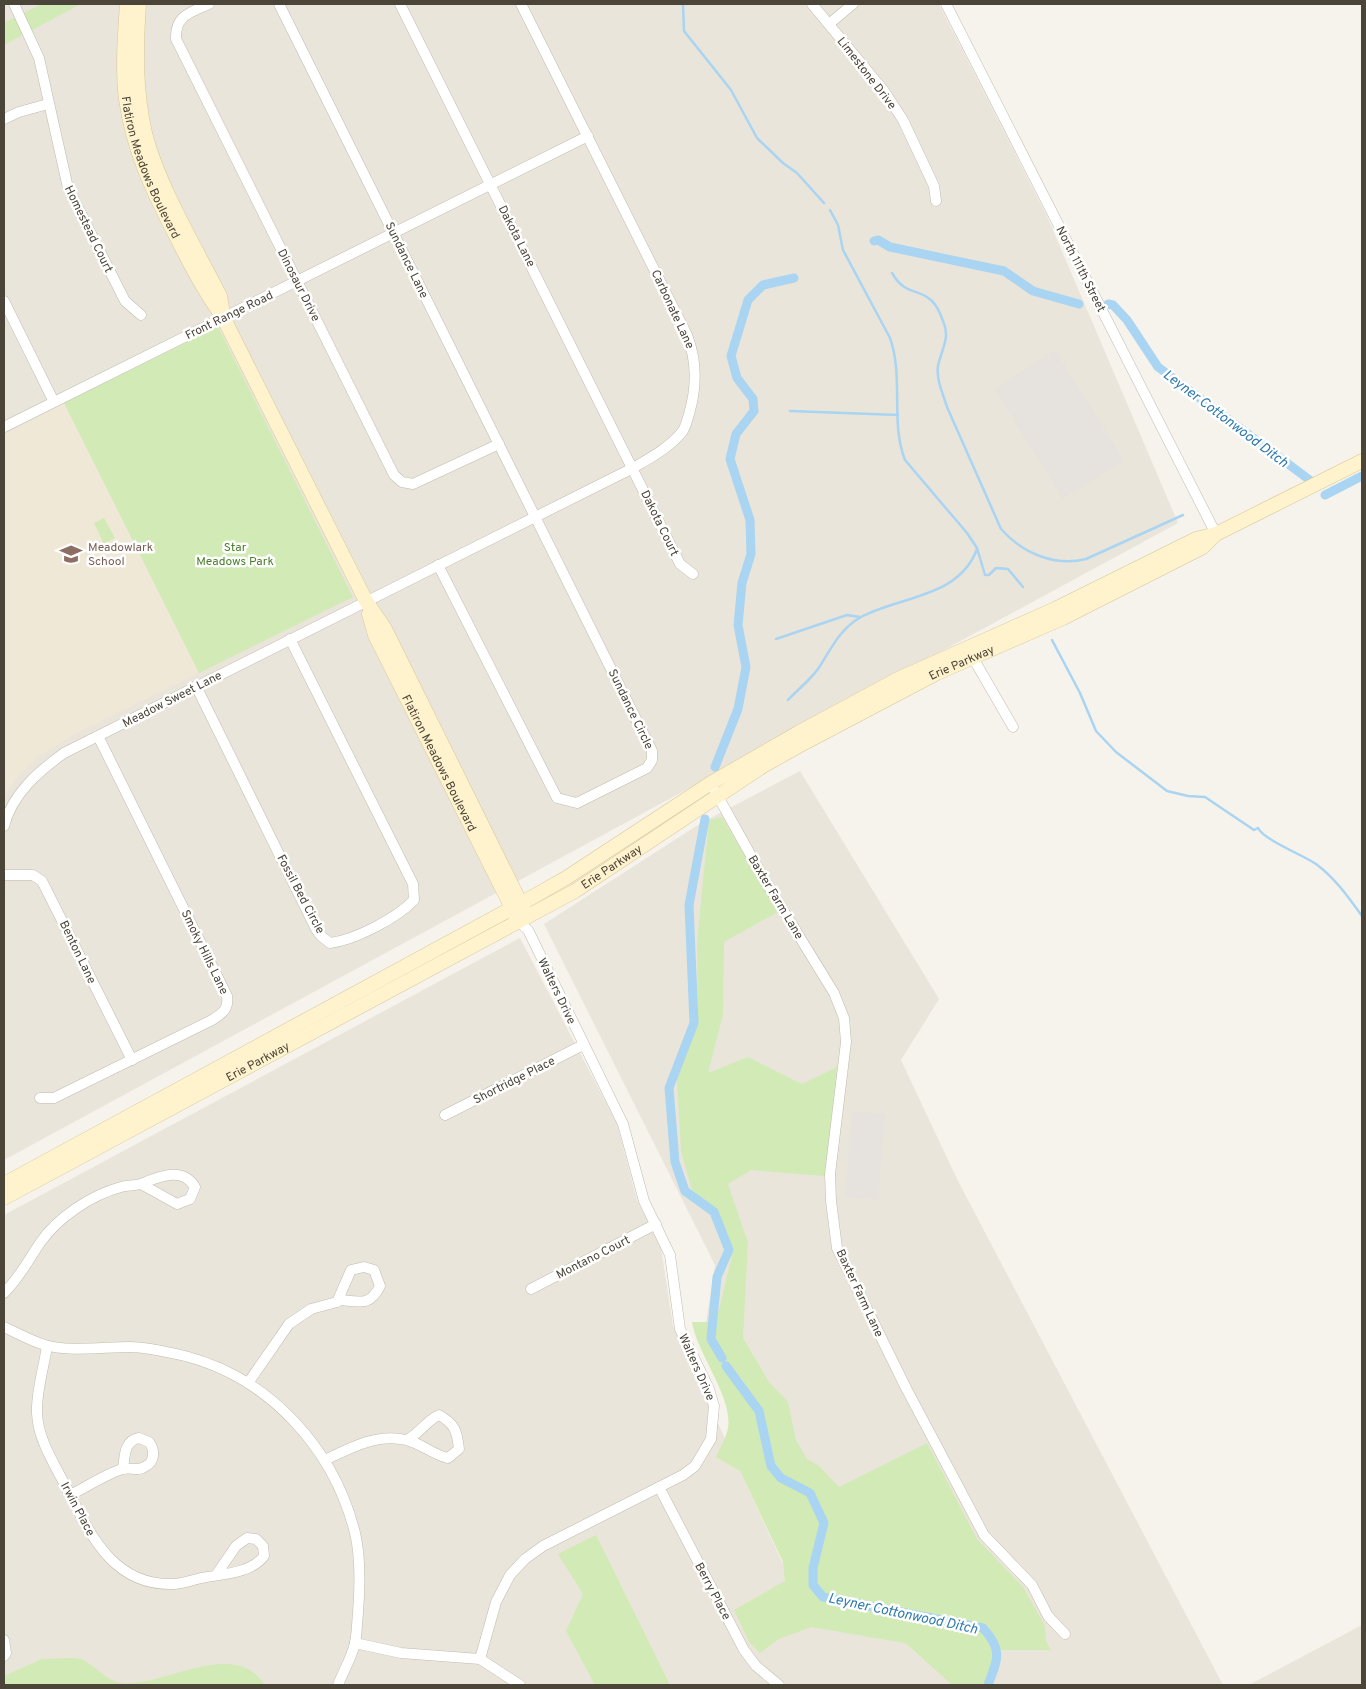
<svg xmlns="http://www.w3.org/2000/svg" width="1366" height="1689" font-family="Overpass,sans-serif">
	<rect width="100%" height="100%" fill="#f6f3ec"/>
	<g fill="#eae5da">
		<path d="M4,4H939L1047,216L1178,523L4,1160Z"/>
		<path d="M800,771L939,999L901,1060L958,1181L1223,1685H986L994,1651L807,1599L705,1329L715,1265L544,924L701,823Z"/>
		<path d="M520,938L617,1124L637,1200L661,1248L673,1326L801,1603L905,1643L952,1685H4V1215Z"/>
		<path d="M1362,1625V1685H1249Z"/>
	</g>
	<g fill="#e6e2dd">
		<path d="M1055,350L1124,460L1063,499L994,389Z"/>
		<path d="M852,1111L885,1114L878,1200L845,1197Z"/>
	</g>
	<path fill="#efe8d6" d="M64,403L199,673L73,735L39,756L14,781L4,798V435Z"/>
	<g fill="#d2eab5">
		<path d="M42,4H81L4,45V23Z"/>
		<path d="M218,327L353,597L199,673L64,403Z"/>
		<path d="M104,518L115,538L104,544L94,523Z"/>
		<path d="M722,817L778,912L724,942L723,1015L708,1073L748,1057L802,1084L837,1067L825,1176L751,1170L728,1184L748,1243L743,1338L769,1382L788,1402L796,1440L807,1459L819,1466L839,1487L927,1443L977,1539L1023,1587L1045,1626L1046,1641L1051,1650H994L986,1685H952L905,1643L811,1627L779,1639L760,1653L749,1642L734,1610L785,1581L783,1562L740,1471L716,1457C720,1448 726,1438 728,1428C733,1397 697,1354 692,1322H716L733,1251L717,1214L692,1190L681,1151L677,1078L698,1024L697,943L709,820Z"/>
		<path d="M596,1535L670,1685H595L566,1631L583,1594L558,1554Z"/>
		<path d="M68,1658C73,1658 79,1658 83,1660C97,1667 106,1681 122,1683C165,1687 234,1637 265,1685H4V1676L42,1659Z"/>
	</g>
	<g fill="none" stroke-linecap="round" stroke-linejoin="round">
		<g stroke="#a9d4f2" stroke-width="2.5">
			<path d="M683,4L684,31L731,90L757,138L783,163L797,173L824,203"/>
			<path d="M830,210L838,225L843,250L890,338C904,377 890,422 905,460L967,533L977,548L985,575H989L996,568L1008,569L1023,587"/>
			<path d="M892,273C906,297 918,287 932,301C937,306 941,315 943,321C951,338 941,350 938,366C936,379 943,394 947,407L1001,529C1022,553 1055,567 1086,559L1183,515"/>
			<path d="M790,411L898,415"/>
			<path d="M776,639L847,615L860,617"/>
			<path d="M1052,640L1080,693L1096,731L1116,752L1167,791L1188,796L1205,797L1254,830L1258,828C1264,840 1303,855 1316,864C1335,878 1349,898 1362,916"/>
			<path d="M788,700C798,689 812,679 820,666C832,647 840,629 861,617C900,596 959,598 977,549"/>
		</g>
		<g stroke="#a9d4f2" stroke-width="9">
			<path d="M874,241L878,240L890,247L1004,271L1033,291L1079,304"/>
			<path d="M1108,304L1113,305L1127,320L1158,367L1311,481"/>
			<path d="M1325,495L1362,476"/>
			<path d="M715,767L738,709L746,667L738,625L742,583L751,554L750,520L730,459L736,434L754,411L753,399L737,378L731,356L748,300L763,285L794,278"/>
			<path d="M705,819L689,905L694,1023L669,1088L675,1162L685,1191L714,1212L729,1250L717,1277L711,1339L722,1358"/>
			<path d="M726,1366L759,1411L771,1466L781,1478L810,1493L824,1523L813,1568V1585L823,1597L983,1628C1003,1650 998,1659 988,1685"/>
		</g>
		<g stroke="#c2bbae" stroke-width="11">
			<g id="street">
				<path d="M14,4L39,58L68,188L125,301L141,315"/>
				<path d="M209,4C190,13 175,15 176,39L394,475L402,482L413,484L499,444"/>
				<path d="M279,4L652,751V760L647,768L577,803L557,798L438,565"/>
				<path d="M400,4L680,564L693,574"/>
				<path d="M812,4L884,91L903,120L934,186L936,201"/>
				<path d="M946,4L1216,534"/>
				<path d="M829,24L853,4"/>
				<path d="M4,119L19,112L48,104"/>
				<path d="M4,301L54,402"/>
				<path d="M4,427L588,136"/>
				<path d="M973,658L1013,727"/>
				<path d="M196,686L316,929L321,936L330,943C355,940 397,918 414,900L413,884L290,639"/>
				<path d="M715,791L764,879L834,993L844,1018L846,1042L830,1174L831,1201L837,1248L906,1388L984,1535L1032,1585L1048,1616L1065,1634"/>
				<path d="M4,826C12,794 39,771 64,753L633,468C650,458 669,448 682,432C686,427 687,420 689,414C697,387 697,361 687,335L521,4"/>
				<path d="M4,875H33L42,881L132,1060"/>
				<path d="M40,1098H54L212,1020C223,1013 229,1009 227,996L98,736"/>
				<path d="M445,1115L583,1045"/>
				<path d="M531,1289L656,1224"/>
				<path d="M4,1293C20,1277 27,1262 40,1243C57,1218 91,1195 121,1187C128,1185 136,1186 143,1183C161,1176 183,1167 195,1187L190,1199L177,1204L141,1184"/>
				<path d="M4,1327C17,1333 31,1341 45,1345C68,1352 104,1347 129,1347C146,1347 168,1352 185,1356C270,1378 334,1449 355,1533C361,1558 360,1587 358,1613C357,1622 357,1633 355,1643C352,1657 343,1672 338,1685"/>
				<path d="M47,1346C44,1367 36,1392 37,1413C38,1440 55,1465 66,1487C90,1534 113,1587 175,1584C184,1583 193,1580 201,1578C222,1574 250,1574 264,1556L263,1546L256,1539L247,1538L236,1546L216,1575"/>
				<path d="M248,1383L289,1324L311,1309L337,1302L340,1300C361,1302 370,1306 380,1286L374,1270L364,1267L351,1270L337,1302"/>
				<path d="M325,1460C350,1448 377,1433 406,1440C421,1443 433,1455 448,1458L459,1449C457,1431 455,1424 439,1415C426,1421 420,1433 407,1440"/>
				<path d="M659,1487L744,1650L756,1666L779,1685"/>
				<path d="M70,1495C83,1489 111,1471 123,1469C132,1467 138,1472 146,1466C155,1461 155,1450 149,1442L139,1438C124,1441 125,1455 123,1469"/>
				<path d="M4,1640L6,1653L4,1656"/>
				<path d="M355,1643L401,1653L480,1659L520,1685"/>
				<path d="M480,1659L496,1602L510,1575L525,1559L543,1546L683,1475L695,1466L711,1439L714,1406L709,1389L680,1329L670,1255L644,1201L623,1124L528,930L519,922"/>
			</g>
		</g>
		<g stroke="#d6c79b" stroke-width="15">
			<g id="secondary">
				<path id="s1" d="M127,4C125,35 122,68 126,99C133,150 154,194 177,238C191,266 205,293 223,317L366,601L385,629L524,910"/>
				<path d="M139,4C136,47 135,90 145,133C158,185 195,247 220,296L223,314"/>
				<path id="s2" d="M369,614L375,635L516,916"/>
				<path d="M4,1184L529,899L566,878L711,783L798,733L898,679L1055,609L1196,539L1216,534L1362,461"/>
				<path id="s3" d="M4,1198L575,891L763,766L804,743L935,674L1063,618L1203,547L1214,536"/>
			</g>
		</g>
		<use href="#street" stroke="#fff" stroke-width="10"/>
		<use href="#secondary" stroke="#fff3cd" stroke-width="14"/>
	</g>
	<defs>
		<g id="school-bare" transform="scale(1.725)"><path d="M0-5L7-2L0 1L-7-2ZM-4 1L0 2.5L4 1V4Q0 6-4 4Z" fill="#8d6e63" stroke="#fff" stroke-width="2.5" paint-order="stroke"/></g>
	</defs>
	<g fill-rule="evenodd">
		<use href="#school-bare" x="71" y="554"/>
	</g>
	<g text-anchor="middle" stroke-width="5" stroke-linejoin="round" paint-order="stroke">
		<g font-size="12" fill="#4b4439" stroke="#fff">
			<text transform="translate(867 73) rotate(52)" y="4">Limestone Drive</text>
			<text dy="4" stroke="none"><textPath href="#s1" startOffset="168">Flatiron Meadows Boulevard</textPath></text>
			<text transform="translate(89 229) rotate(64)" y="4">Homestead Court</text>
			<text transform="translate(517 236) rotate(63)" y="4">Dakota Lane</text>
			<text transform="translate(407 260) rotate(64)" y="4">Sundance Lane</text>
			<text transform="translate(1081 269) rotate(63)" y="4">North 111th Street</text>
			<text transform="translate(299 285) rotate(63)" y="4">Dinosaur Drive</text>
			<text transform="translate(673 309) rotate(65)" y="4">Carbonate Lane</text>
			<text transform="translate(229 315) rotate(-26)" y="4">Front Range Road</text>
			<text transform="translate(660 523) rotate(64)" y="4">Dakota Court</text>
			<text dy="4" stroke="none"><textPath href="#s3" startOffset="1098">Erie Parkway</textPath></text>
			<text transform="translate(172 699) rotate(-27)" y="4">Meadow Sweet Lane</text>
			<text transform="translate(631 709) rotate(64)" y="4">Sundance Circle</text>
			<text dy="4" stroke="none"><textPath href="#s2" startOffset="165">Flatiron Meadows Boulevard</textPath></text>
			<text dy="4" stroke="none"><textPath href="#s3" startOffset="692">Erie Parkway</textPath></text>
			<text transform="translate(301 894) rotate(62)" y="4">Fossil Bed Circle</text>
			<text transform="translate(776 897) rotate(59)" y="4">Baxter Farm Lane</text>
			<text transform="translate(78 952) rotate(64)" y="4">Benton Lane</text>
			<text transform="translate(205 952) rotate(64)" y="4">Smoky Hills Lane</text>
			<text transform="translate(557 991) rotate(64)" y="4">Walters Drive</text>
			<text dy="4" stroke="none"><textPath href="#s3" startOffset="288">Erie Parkway</textPath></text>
			<text transform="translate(514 1080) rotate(-27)" y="4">Shortridge Place</text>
			<text transform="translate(593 1257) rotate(-27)" y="4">Montano Court</text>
			<text transform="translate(860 1293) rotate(65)" y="4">Baxter Farm Lane</text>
			<text transform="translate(697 1367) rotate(66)" y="4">Walters Drive</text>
			<text transform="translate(78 1509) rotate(62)" y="4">Irwin Place</text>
			<text transform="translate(713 1591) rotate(62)" y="4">Berry Place</text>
		</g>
		<g font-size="12" fill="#785e54" stroke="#fff" text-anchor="start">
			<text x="88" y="551">Meadowlark<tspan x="88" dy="14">School</tspan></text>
		</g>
		<g font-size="12" fill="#4a7f2a" stroke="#fff">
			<text x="235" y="551">Star<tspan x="235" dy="14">Meadows Park</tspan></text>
		</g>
		<g font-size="14" font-style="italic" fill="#2e7ab2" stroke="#fff">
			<text transform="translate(1226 418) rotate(37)" y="5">Leyner Cottonwood Ditch</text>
			<text transform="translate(903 1613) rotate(12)" y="5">Leyner Cottonwood Ditch</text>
		</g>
	</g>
	<rect width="1366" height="1689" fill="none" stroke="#4b4439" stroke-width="10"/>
</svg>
